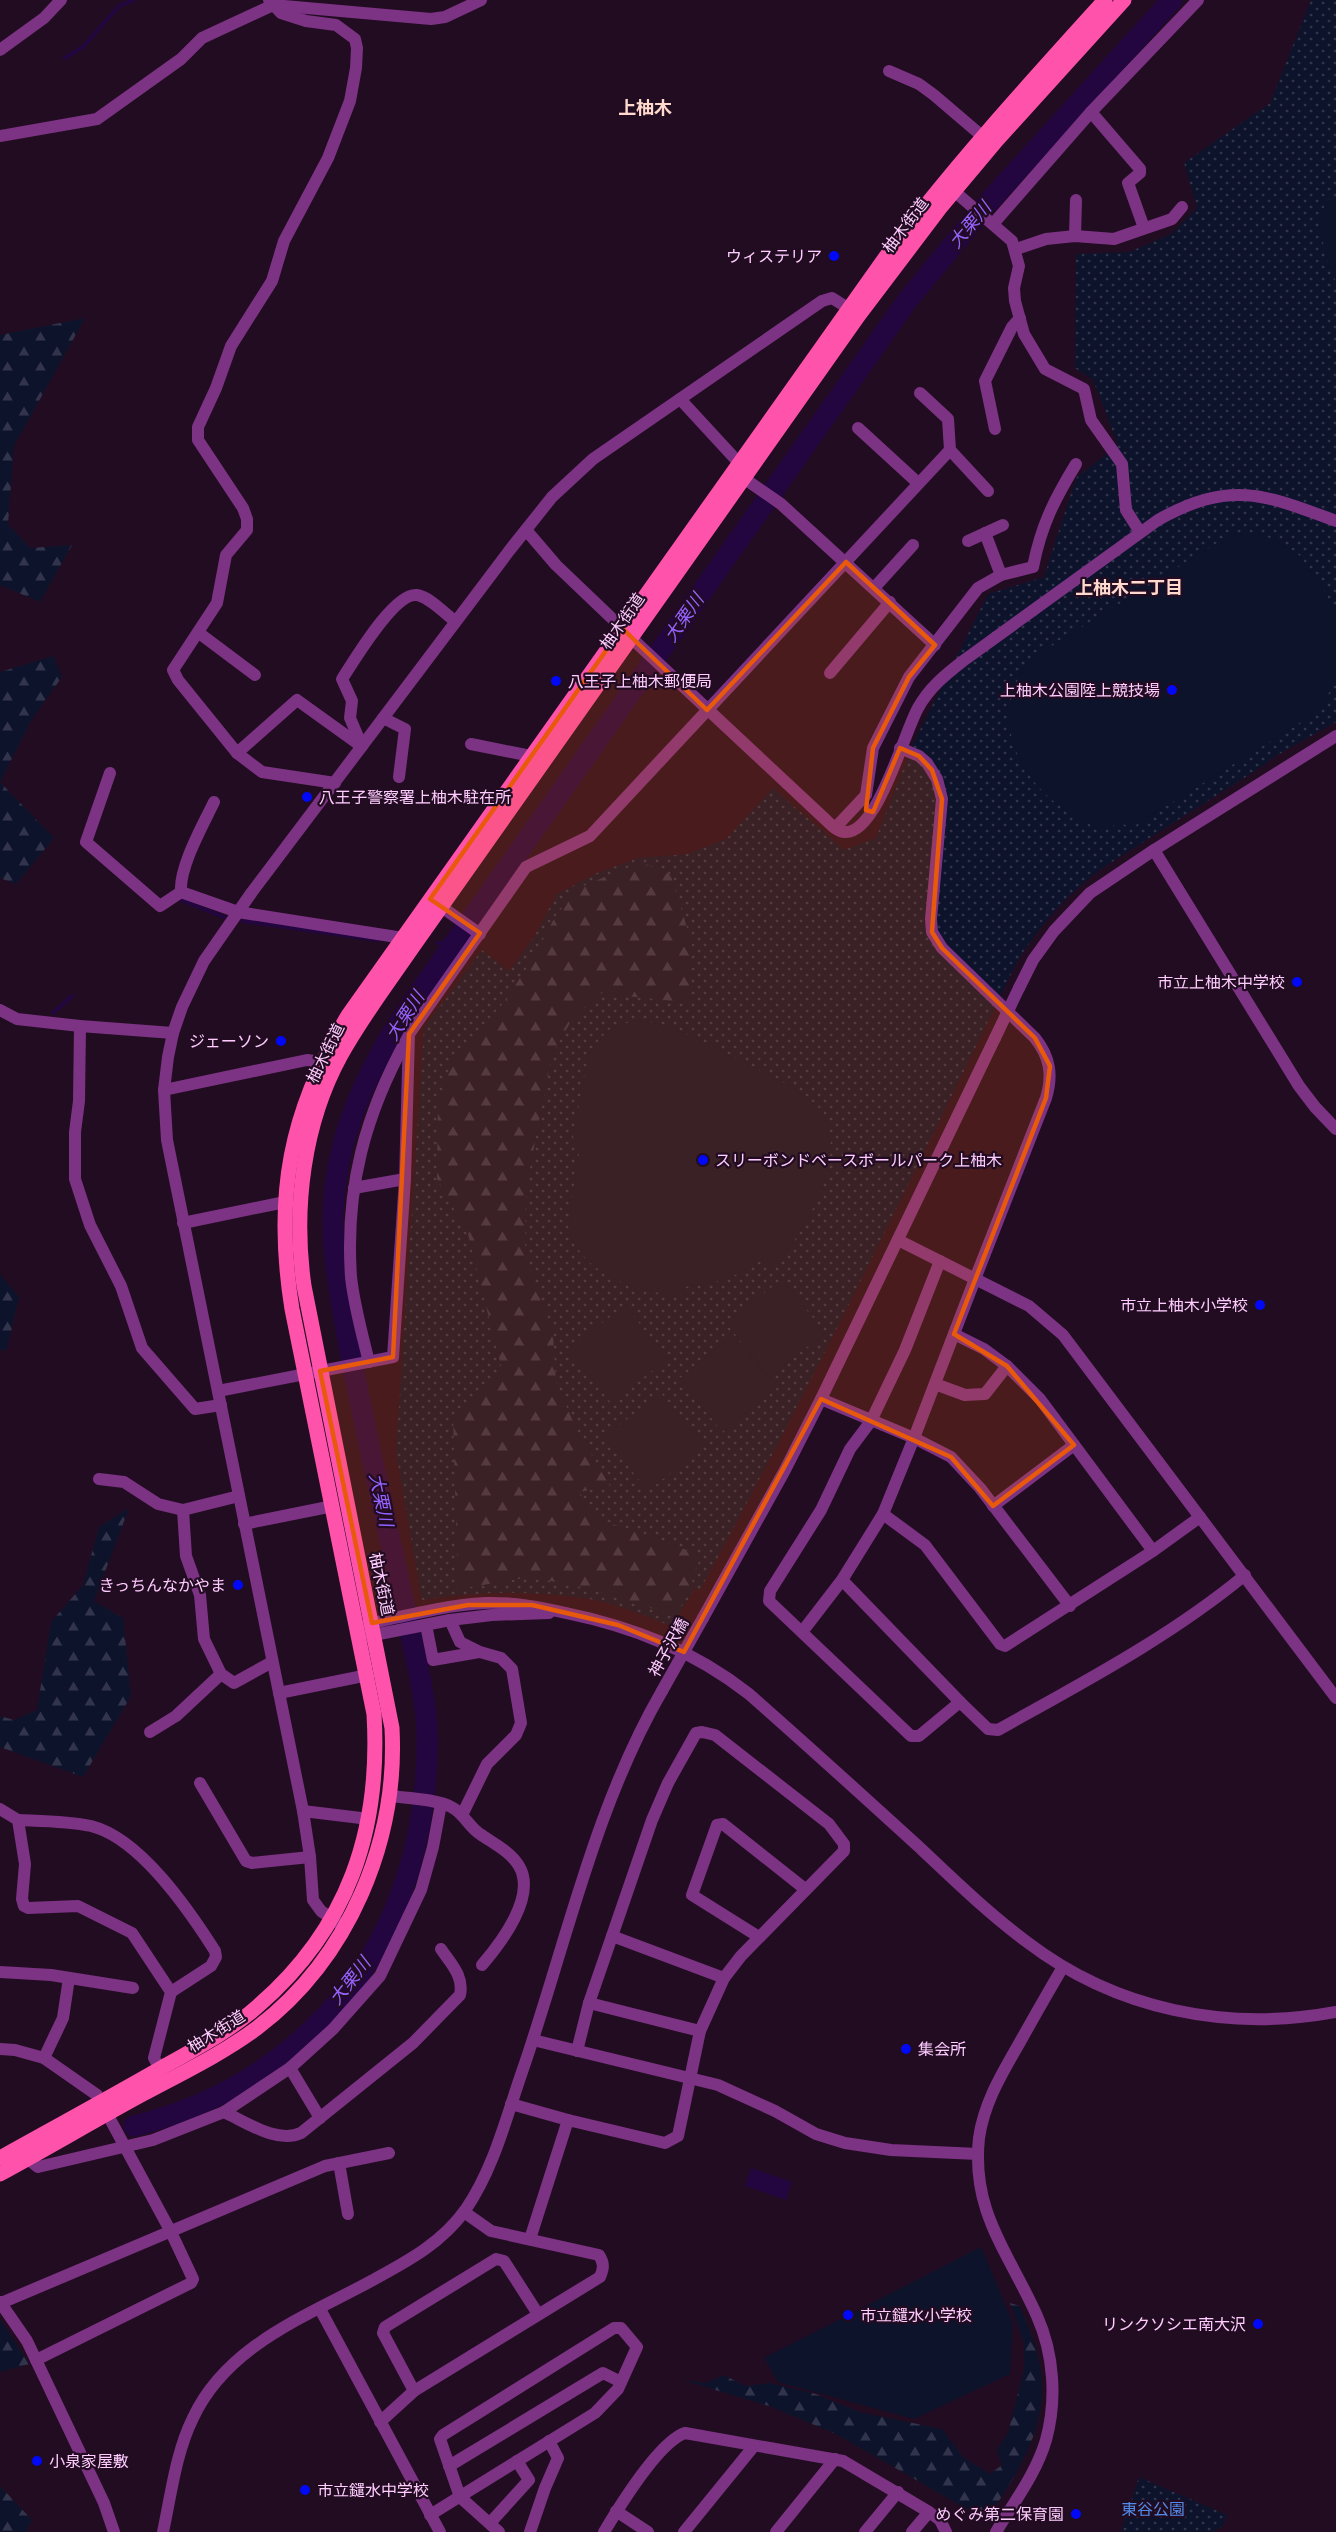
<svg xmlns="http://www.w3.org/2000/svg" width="1336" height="2532" font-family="Barlow,'Noto Sans JP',sans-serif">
	<defs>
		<pattern id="grass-dots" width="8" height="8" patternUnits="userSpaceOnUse" patternTransform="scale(1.5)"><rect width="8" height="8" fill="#0e132c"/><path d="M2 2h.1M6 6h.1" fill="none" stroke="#32344c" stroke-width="1.8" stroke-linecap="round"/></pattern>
		<pattern id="forest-firs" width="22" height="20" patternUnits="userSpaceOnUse" patternTransform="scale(1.5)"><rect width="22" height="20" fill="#0e132c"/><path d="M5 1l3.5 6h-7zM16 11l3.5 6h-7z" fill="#32344c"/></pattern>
	</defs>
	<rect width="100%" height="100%" fill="#220c21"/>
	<g fill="url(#grass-dots)">
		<path d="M1311,0H1336V722L1274,757L1266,764L1104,867C1068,893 1042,923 1018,960C915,1171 813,1383 700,1590L695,1588L672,1626C646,1617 617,1603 589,1599C533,1590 478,1591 422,1600L396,1452L424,1028L482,950L509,971L535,935L557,894L597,873L638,858L687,854L726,839L773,788L844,850L876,838L914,742L988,594L1044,577L1076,478L1118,445L1093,380L1075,368L1076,254L1129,252L1171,234L1197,208L1184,163L1270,103Z"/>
		<path d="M1139,2477L1227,2515L1223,2526L1213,2532H1121Z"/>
	</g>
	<g fill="url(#forest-firs)">
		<path d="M85,318L14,446L8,524L30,548L72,545L40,602L0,585V335Z"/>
		<path d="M53,656L62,677L32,719L0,782L54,838L16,884L0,878V672Z"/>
		<path d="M641,862L671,875L692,944L690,1003L599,993L570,1023L552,1054L526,1189L525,1253L553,1334L556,1383L576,1428L610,1486L579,1492L601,1520L701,1555L688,1594L675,1616L591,1589L531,1577L458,1589L453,1416L502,1370L468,1234L437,1179L438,1101L452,1061L505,1001L533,958L555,917L576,889Z"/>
		<path d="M0,1274L19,1297L7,1349L0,1351Z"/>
		<path d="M129,1508L94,1601L123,1618L131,1696L83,1777L0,1747V1716L14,1720L37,1710L51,1622L83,1585L99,1527Z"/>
		<path d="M1010,2303L1020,2306C1030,2331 1042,2359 1042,2386C1043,2437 1013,2480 986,2520L836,2434L769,2406L682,2380L706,2383L724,2375L745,2386L770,2383L816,2394L859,2412L942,2429L964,2458L990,2474L1002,2465L997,2450L1008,2433L1024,2369V2343Z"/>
		<path d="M0,2319L29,2364L0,2372Z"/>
		<path d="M0,2486L32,2520L26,2532H0Z"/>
	</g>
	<g fill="#0e132c">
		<path d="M1326,200H1336V282C1324,252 1316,231 1326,200Z"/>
		<path d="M1233,533L1266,536L1299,555L1320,582L1336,614V676L1324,704L1298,724L1131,828L1120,822L1102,832C1087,822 1063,810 1051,799C1015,768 996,720 1020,675C1023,669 1030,663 1034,657Z"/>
		<path d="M635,1020C669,1022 706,1043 737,1059C763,1073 798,1086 819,1108C849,1140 814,1217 790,1246C785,1253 777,1259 771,1265L766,1258L726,1280L684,1287L686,1297C640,1292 577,1276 568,1223L580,1148L573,1137L589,1052L608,1030Z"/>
		<path d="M782,1279L825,1333L769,1377L726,1323Z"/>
		<path d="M625,1305L667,1359L611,1403L568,1350Z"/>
		<path d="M734,1335L777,1388L722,1432L680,1378Z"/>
		<path d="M661,1393L704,1446L648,1491L604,1437Z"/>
		<path d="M981,2247L1013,2323L1010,2374L914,2419L778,2382L764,2358Z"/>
	</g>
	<path fill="#230640" d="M751,2168L792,2182L786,2200L745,2186Z"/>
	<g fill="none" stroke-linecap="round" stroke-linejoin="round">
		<g stroke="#230640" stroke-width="4">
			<path d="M65,58L83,47L119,6L134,0"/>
			<path d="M181,900L224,917"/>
			<path d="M243,921L378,940"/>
			<path d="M438,943H454"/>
			<path d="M53,1013L72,996"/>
		</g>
		<path stroke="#230640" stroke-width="21" d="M134,2126C215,2106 284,2065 338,2002C401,1929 429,1830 427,1734C426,1692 413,1649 405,1608C386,1521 365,1433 349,1345C341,1301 332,1257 333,1212C336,1138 364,1077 403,1016L907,301L986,205L1172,0"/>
		<g stroke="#7c3384" stroke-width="12">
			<path d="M269,0L281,13L306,21L336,25L355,39L357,48L356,68L350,101L328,158L284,241L272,281L231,346L216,388L198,427V440L243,508L247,519V530L226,555L217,603L173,670L178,680L237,753L262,772L335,783"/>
			<path d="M0,50L44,18L61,0"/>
			<path d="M889,71L919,84L934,95L982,136"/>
			<path d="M1091,112L1140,169V173L1128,183L1144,228"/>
			<path d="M0,136L97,119L181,59L202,38L273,5L431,19L445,17L481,0"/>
			<path d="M954,191L1012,241L1019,266L1014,288L1015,301L1024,334L1045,369L1084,389L1091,420L1122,464L1126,510L1140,532"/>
			<path d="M993,224L1091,112L1198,0"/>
			<path d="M1075,236L1076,200"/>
			<path d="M1016,249L1046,239L1075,236L1114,239L1172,219L1182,207"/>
			<path d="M680,399L739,463"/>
			<path d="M858,428L918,483"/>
			<path d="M995,429L985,381L1012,327L1020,318"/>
			<path d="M950,450L988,491"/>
			<path d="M745,479L781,504L935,645"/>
			<path d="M526,530L556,565L622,628"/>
			<path d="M985,533L1001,575"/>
			<path d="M968,541L1003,525"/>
			<path d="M874,588L913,545"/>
			<path d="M199,633L255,675"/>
			<path d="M830,673L890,602"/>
			<path d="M383,718L405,729L399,777"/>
			<path d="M471,744L531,756"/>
			<path d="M362,746L350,718L352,701L342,679C354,661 394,592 417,595C430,597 445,614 455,621"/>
			<path d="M237,753L297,700L361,746"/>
			<path d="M110,773L86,842L160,906L181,892"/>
			<path d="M214,802C203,825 179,867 181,892L238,912L403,938"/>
			<path d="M835,828L866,795L873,748L909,677L978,588L1001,575L1033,567C1041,526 1054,500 1076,464"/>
			<path d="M436,903L480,934"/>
			<path d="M0,1010L17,1019L80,1026L173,1033"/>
			<path d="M80,1026L79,1101L75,1132V1179L90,1225L121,1286L142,1348L195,1409L221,1405"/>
			<path d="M164,1090L307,1060L321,1062"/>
			<path d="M354,1188L405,1179"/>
			<path d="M183,1223L285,1202"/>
			<path d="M940,1261L905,1350L871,1421L850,1449L821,1510L770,1591L769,1601L911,1736H919L960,1702L988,1729L998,1730C1082,1683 1170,1637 1245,1575"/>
			<path d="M369,1362C362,1334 354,1305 351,1277C345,1188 365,1114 408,1037"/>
			<path d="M935,1384L965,1395L985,1394L1007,1366"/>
			<path d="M218,1391L393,1357L405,1179L409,1034L526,867L590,836L950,450L948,419L920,393"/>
			<path d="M821,1399L914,1438L951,1457L980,1488L1070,1606"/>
			<path d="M99,1479L124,1482L158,1504L183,1510L239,1496"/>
			<path d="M993,1506L1074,1445"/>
			<path d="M183,1510L186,1556L200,1595L204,1639L221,1674L234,1683L272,1662"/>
			<path d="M883,1514L925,1545L1000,1644L1005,1646L1153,1551L1040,1399L1007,1366L984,1349L954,1334"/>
			<path d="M244,1524L333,1506"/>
			<path d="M1153,1551L1200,1517"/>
			<path d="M842,1580L960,1702"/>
			<path d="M450,1620L460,1642L480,1652L501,1658L512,1669L521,1723L516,1735L487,1764L462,1815"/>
			<path d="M426,1625L433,1660L479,1652"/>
			<path d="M802,1632L842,1580L883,1514L914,1438L975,1279"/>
			<path d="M279,1693L368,1675"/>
			<path d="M150,1732L176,1716L221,1674"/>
			<path d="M200,1783L246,1861L252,1863L310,1857"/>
			<path d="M390,1796C406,1798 439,1799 453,1808C464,1814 469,1827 480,1834C493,1843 511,1852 519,1866C537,1896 501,1943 482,1965"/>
			<path d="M0,1809L18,1820L25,1864L22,1899L24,1906L28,1908L78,1906L132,1933L171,1992L154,2058L160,2069"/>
			<path d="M303,1811L369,1819"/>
			<path d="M18,1820C42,1821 68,1821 91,1826C140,1838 189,1910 215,1951L216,1957L211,1966L171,1992"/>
			<path d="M612,1936L724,1978"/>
			<path d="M759,1937L692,1895L717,1825L723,1824L805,1889"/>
			<path d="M0,1972L51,1975L133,1988"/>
			<path d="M589,2003L700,2031"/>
			<path d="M0,2049L15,2050L44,2058L97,2095L171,2232L193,2279L191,2283L36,2360"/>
			<path d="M44,2058L63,2018L69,1978"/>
			<path d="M290,2068L320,2118"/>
			<path d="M511,2104L568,2120"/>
			<path d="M224,2112L290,2068L333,2029L380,1976L421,1890L433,1847L441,1804"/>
			<path d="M28,2159L38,2167L153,2140L224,2112C246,2122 277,2144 301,2133L413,2043L460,1995C464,1976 451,1964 441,1949"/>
			<path d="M339,2163L348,2214"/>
			<path d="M530,2239L568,2120L665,2143L678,2136L700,2031L724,1978L741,1956L844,1851V1844L829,1824L715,1735L702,1732L696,1733L668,1783L652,1820L589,2003L577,2051"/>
			<path d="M1,2303L325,2166L389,2153"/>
			<path d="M414,2391L383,2333L385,2327L496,2259L504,2261L538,2314"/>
			<path d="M380,2422L414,2391L600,2277C604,2268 604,2263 599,2255L491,2231L464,2212"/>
			<path d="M449,2466L603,2373L621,2382"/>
			<path d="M616,2511L648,2532"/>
			<path d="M430,2515L595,2413L618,2389L637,2347L621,2328H614L443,2435L440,2439L460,2497L499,2532"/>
			<path d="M490,2523L529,2480L517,2461"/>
			<path d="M530,2532L545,2488L558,2458L549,2441"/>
			<path d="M604,2532C619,2507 659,2442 685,2433L843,2461L929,2512L940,2520L946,2532"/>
			<path d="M684,2532L754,2446"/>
			<path d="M776,2532L835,2459"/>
			<path d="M865,2532L898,2492"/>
			<path d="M912,2532L929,2512"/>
		</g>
		<g stroke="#7c3384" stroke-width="12">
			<path d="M626,633L826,820C831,825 838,832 845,832C877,834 904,733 918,708C929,688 945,675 963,661L1158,520C1229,480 1265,494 1336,521"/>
			<path d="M900,748L919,756L927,763L937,779L942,799L931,919L932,932L942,948L1035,1038C1050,1057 1053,1075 1046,1098L975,1279"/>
			<path d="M1154,850L1299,1086L1315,1107L1336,1129"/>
			<path d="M1019,988L1033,960L1054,931L1090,893L1154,850L1336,736"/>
			<path d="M898,1240L1029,1306L1063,1335L1336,1698"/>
			<path d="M703,1618L785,1470L821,1399L995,1038"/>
			<path d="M364,1628L372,1623C409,1615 447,1605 485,1603C513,1602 539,1607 566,1613C634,1627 694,1651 749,1694C806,1744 862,1795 918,1846C953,1879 988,1913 1027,1942C1116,2010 1227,2032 1336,2012"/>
			<path d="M365,1633L374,1635L450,1620L492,1615L549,1613"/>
			<path d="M345,1928L321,1911L313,1900L310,1857L303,1811L167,1140L164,1090L168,1057L173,1033L182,1007L204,961L252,892L509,551L552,497L593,459L822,301L832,298L856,313"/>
			<path d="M533,2040L718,2085L775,2111L816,2134L845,2143L891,2150L978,2154"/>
			<path d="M0,2302L27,2341L104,2503L114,2532"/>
			<path d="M320,2309L440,2532"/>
			<path d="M163,2532C171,2495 176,2452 193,2418C227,2345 307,2316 373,2280C408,2261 442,2243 466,2209C494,2168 506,2118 522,2072C566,1945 594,1808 662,1691"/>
			<path d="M996,2532C1014,2502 1036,2474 1046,2440C1057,2400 1054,2354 1037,2316C1009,2253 971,2212 979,2138C984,2102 1003,2072 1020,2042C1034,2017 1048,1992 1063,1967"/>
		</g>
		<g stroke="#ff53ab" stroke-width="15">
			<path d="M0,2158C54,2128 109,2098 163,2067C195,2049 230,2031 258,2006C348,1928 381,1831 374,1714L292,1309C274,1197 289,1111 349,1014L885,258C953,167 1029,84 1105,0"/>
			<path d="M0,2174C48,2148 95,2120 143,2094C182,2073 222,2054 257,2028C349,1958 398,1841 392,1728L304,1286C293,1209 303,1124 341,1055C362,1017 388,983 412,948L859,315L940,208L997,140L1124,0"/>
		</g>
		<g stroke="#7c3384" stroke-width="12">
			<path d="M995,1038L1019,988"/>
			<path d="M662,1691L703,1618"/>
		</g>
	</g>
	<path fill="#e8590c" fill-opacity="0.2" stroke="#e8590c" stroke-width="4.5" stroke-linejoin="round" d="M846,562L935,645L909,677L873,748L866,810L873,812L900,748L919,756L932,770L942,799L932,932L942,948L1035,1038L1050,1066L1046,1098L954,1334L1007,1366L1074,1445L993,1506L951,1457L821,1399L684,1652L618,1625L532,1605H468L372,1623L320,1371L393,1357L409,1034L480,933L430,899L622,628L707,710Z"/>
	<g fill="#0009f7" stroke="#220c21" stroke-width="2">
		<circle cx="834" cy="256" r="6"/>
		<circle cx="556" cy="681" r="6"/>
		<circle cx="1172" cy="690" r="6"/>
		<circle cx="307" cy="797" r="6"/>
		<circle cx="1297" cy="982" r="6"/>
		<circle cx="281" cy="1041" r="6"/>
		<circle cx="703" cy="1160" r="6"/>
		<circle cx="1260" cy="1305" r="6"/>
		<circle cx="238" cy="1585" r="6"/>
		<circle cx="906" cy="2049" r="6"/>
		<circle cx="848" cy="2315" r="6"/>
		<circle cx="1258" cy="2324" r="6"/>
		<circle cx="37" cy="2461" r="6"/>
		<circle cx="305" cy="2490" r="6"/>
		<circle cx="1076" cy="2514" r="6"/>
	</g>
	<g text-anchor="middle" stroke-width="4.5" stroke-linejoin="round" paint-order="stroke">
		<g font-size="16" fill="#feccff" stroke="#220c21">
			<text transform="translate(905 225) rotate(-53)" y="6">柚木街道</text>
			<text transform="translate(622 621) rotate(-55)" y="6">柚木街道</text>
			<text transform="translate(325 1053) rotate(-64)" y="6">柚木街道</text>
			<text transform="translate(382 1584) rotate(78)" y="6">柚木街道</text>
			<text transform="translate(668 1647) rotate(-61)" y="6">神子沢橋</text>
			<text transform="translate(216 2031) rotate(-32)" y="6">柚木街道</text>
		</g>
		<g font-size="16" fill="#feccff" stroke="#220c21" text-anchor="end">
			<text x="822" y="262">ウィステリア</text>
			<text x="568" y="687" text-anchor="start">八王子上柚木郵便局</text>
			<text x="1160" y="696">上柚木公園陸上競技場</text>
			<text x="319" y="803" text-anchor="start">八王子警察署上柚木駐在所</text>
			<text x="1285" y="988">市立上柚木中学校</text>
			<text x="269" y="1047">ジェーソン</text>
			<text x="715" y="1166" text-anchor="start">スリーボンドベースボールパーク上柚木</text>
			<text x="1248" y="1311">市立上柚木小学校</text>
			<text x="226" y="1591">きっちんなかやま</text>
			<text x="918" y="2055" text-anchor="start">集会所</text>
			<text x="860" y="2321" text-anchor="start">市立鑓水小学校</text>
			<text x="1246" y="2330">リンクソシエ南大沢</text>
			<text x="49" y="2467" text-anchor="start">小泉家屋敷</text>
			<text x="317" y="2496" text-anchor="start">市立鑓水中学校</text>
			<text x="1064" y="2520">めぐみ第二保育園</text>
		</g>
		<g font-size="16" fill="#508be7" stroke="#220c21">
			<text x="1153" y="2515">東谷公園</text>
		</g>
		<g font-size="18" font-weight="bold" fill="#ffd9ce" stroke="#220c21">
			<text x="645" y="114">上柚木</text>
			<text x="1129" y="594">上柚木二丁目</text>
		</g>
		<g font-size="18" font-style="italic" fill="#9662ff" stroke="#220c21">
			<text transform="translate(970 225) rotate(-50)" y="6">大栗川</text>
			<text transform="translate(684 618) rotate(-55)" y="6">大栗川</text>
			<text transform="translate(405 1016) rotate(-57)" y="6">大栗川</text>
			<text transform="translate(381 1500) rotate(78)" y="6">大栗川</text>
			<text transform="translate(350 1981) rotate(-52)" y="6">大栗川</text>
		</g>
	</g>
</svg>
